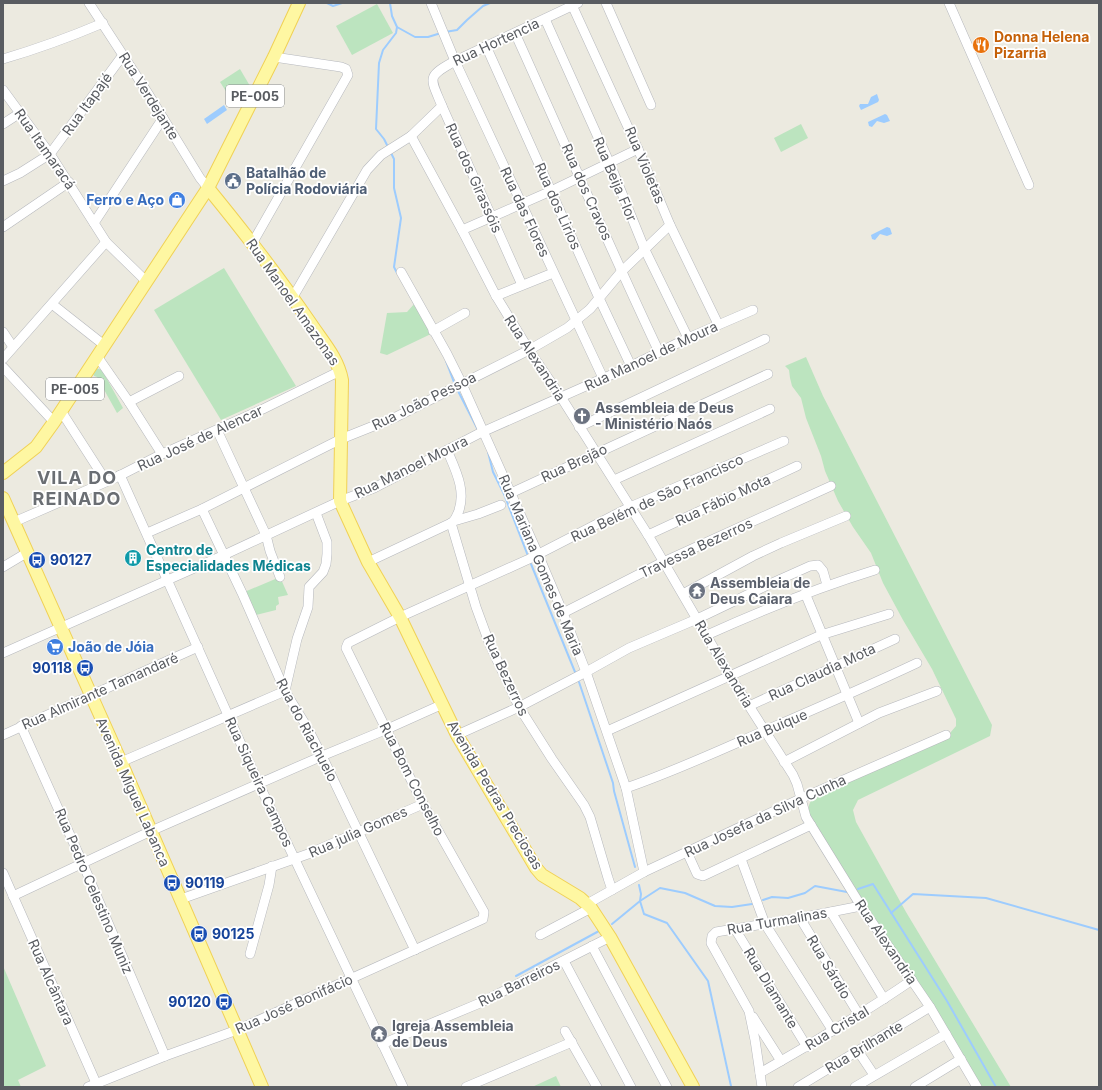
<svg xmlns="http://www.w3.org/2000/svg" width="1102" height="1090" font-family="Inter,sans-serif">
	<rect width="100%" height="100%" fill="#eceae0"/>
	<g fill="#bce4bf">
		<path d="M377,4L393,33L352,55L336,26Z"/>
		<path d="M240,69L250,86L231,99L220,82Z"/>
		<path d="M801,124L808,138L781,152L774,138Z"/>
		<path d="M224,268L296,386L221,420L154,310Z"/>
		<path d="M415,303L433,333L387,355L380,353L387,313L407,312Z"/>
		<path d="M806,357L823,396L992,725L990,736L858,800L853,810L856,822L906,912L1011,1087H981L811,818C808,809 807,805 814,797L945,739L956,726V719L932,669L903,620L883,583L871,553L853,527L838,501L825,471L821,456L806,418L801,398L792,386L790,378L789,370L785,366Z"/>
		<path d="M96,368L102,370L123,408L117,413L97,377L94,376L93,374Z"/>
		<path d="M280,577L288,595L278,597L279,604L276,606V610L252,616L242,593Z"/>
		<path d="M3,966L46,1066L18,1080L21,1087H3Z"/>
		<path d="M556,1076L561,1087H532Z"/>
	</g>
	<g fill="#9dccfe">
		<path d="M877,94L879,100L878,102L861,110L859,106L860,104H868L871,97Z"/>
		<path d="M224,105L227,110L207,124L204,119Z"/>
		<path d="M885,114L887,115L890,121L884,123L877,121L872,127L869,126L868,122Z"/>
		<path d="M887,227L890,228L892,234L887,236L880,234L875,240L872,239L871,235Z"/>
	</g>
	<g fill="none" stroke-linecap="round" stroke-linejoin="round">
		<g stroke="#9dccfe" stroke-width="2">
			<path d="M327,3L333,6L342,3"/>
			<path d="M397,27L415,37H428L441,33"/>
			<path d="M445,32L457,30L467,20L483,6L490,3"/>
			<path d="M388,147L384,139L376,129L379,63L383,50L396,33L397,27L392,16L390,3"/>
			<path d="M391,153L394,159V188L401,218L394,267L397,273"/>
			<path d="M446,361L455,385"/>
			<path d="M457,389L478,430"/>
			<path d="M488,452L493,472L504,494L528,556"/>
			<path d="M531,564L575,672"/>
			<path d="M579,682L613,783L614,791L635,867"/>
			<path d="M639,885L641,894L640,901L644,914L667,923L708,981L731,1086"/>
			<path d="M858,889L873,884L947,1001L996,1087"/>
			<path d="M763,900L772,897L788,898L805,893L815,886L847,892"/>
			<path d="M891,913L913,894L986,898L1099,930"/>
			<path d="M612,924L640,901L660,888L685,893L715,906L732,907L752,904"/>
			<path d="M516,976L599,931"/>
			<path d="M3,1082V1087"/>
		</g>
		<g stroke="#b6b8bd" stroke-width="10">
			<g id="minor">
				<path d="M89,3L149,95L200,178L208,188"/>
				<path d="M431,3L455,61L603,378"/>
				<path d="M606,3L651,105"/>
				<path d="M949,3L1029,185"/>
				<path d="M572,5L638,149L670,225L718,324"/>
				<path d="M545,19L610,164L645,250L688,338"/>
				<path d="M515,33C563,139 609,246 659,352"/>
				<path d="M486,46L599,298L631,366"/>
				<path d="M3,59C37,49 70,37 103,23"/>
				<path d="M3,90L50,154L106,242L147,282"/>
				<path d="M3,124L20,113"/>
				<path d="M411,136L462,230L496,296L529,350L561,397L648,535L730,676L793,775L797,784L806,817L861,906L930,1007L977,1087"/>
				<path d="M3,181L20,173L50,154L123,55"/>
				<path d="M94,223L163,118"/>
				<path d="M3,227L69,182"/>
				<path d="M462,230L551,191L638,149"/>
				<path d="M253,242L348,75L346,69L341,67L274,57"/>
				<path d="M401,272L447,354L462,384L538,554L563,613L586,672L626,788L644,872"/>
				<path d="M522,285L442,106C430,77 426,77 455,61L578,3"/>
				<path d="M496,296L553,273"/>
				<path d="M293,297L367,170L381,155L411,136L442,106"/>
				<path d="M52,304L104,345"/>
				<path d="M433,331L465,313"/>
				<path d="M3,332L13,347"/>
				<path d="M97,356L129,402L162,454"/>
				<path d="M3,359L106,242"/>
				<path d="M3,367L54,422"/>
				<path d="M129,402L179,376"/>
				<path d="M61,411L106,481"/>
				<path d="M579,427L765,339"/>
				<path d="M217,430L266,535L270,551L280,577"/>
				<path d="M447,450C455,469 467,491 458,513C456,517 455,521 451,523L476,607L490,645L519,707L552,759L584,805L590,817L608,878L612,890"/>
				<path d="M120,475L259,784L403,1087"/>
				<path d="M614,480L770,409"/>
				<path d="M511,493L768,374"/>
				<path d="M202,509L242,593L285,691L307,727L322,756L415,950"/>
				<path d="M454,521L478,514L501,505"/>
				<path d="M14,522L115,478L162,454L263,409L340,371"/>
				<path d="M147,533L202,509L341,439L396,417L529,350L567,328L590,309L621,272L670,225"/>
				<path d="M648,535L797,466"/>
				<path d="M368,562L451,523"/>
				<path d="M3,567L28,552"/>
				<path d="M805,593L859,723"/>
				<path d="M683,594L753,556L781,543L846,516"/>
				<path d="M563,613L663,562L831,486"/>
				<path d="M707,635C762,610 817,588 875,570"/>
				<path d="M3,653L224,555L340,501L374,488L480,433L631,366L688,338L753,310"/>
				<path d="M749,706L895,639"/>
				<path d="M21,726L83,864L165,1056"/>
				<path d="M607,731L821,635L889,614"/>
				<path d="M3,735L198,647"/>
				<path d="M457,735L519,707L586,672L629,648L697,619L772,583L810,566L818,565L823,571L827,585"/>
				<path d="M121,762L285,691L297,639L308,607L309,587L323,572L326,564L327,554V542L316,513"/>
				<path d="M784,762L879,713L937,691"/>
				<path d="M626,788C673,772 718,751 764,731C815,709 866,687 917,663"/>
				<path d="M687,852L697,874L703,876L811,825"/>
				<path d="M741,859L765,924L833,1031"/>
				<path d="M3,873L96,1083"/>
				<path d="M13,896L151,831L322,756L385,730L443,704"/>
				<path d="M181,899L308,854L423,804"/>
				<path d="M587,904L644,872L800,799L946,735"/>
				<path d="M831,912L884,999"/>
				<path d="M800,918L859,1015"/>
				<path d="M735,929L807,1047"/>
				<path d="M540,935L591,908"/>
				<path d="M592,946L667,1087"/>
				<path d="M250,954L269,885L272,866"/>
				<path d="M564,961L631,1087"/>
				<path d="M753,1017L781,1061"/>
				<path d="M565,1031L597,1087"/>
				<path d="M382,1044L480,1003L610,937"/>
				<path d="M858,1051L874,1075"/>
				<path d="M760,1073C811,1044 863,1014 912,980"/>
				<path d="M88,1087L165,1056L237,1030L483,919L484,912L423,804L347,650L346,648L348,643L400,617L529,559L630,507L784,441"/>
				<path d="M466,1087L572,1042"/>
				<path d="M762,1087L755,1040L749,1011L711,943L712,936L716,932L800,918L861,906"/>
				<path d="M798,1087L930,1007"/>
				<path d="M855,1087L946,1034"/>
				<path d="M915,1087L961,1059"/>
			</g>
		</g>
		<g stroke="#f0d155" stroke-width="14">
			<g id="major">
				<path d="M208,188C244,232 279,277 311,324C323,342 338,358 342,380L340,501L368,562L400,617L457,735L536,868L542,875L580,898L591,908L610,937L693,1087"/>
				<path d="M3,473L36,447L54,422L208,188L274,57L299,3"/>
				<path d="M3,498L121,762L262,1087"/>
			</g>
		</g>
		<use href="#minor" stroke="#fff" stroke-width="9"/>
		<use href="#major" stroke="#fef7a2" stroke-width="12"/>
	</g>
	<defs>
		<g id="restaurant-disc" transform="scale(0.9)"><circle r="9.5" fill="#e8710a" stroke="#fff"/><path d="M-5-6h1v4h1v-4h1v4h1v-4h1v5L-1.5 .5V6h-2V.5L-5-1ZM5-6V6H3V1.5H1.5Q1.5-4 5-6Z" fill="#fff"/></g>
		<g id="civic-disc" transform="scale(0.9)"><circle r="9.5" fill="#5c6f8a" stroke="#fff"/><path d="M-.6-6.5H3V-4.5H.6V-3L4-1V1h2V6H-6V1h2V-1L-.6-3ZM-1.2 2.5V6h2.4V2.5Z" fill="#fff"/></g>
		<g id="shop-disc" transform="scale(0.9)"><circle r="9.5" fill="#3f7fe0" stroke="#fff"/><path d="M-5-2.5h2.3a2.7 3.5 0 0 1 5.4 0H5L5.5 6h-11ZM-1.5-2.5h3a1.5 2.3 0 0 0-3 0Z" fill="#fff"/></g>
		<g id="church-disc" transform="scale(0.9)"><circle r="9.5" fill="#6b7280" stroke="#fff"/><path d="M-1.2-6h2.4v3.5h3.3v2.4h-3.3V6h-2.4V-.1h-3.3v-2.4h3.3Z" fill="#fff"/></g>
		<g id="building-disc" transform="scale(0.9)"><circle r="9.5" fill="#0f9aa8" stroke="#fff"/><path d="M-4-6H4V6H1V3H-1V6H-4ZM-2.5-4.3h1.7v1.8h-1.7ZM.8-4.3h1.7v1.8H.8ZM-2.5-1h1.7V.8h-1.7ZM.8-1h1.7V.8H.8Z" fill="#fff"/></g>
		<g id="bus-disc" transform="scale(0.9)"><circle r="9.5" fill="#1a4fb4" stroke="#fff"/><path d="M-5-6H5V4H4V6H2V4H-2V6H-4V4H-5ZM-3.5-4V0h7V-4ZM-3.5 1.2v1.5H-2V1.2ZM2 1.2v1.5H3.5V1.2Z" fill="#fff"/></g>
		<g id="temple-disc" transform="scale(0.9)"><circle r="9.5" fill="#6b7280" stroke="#fff"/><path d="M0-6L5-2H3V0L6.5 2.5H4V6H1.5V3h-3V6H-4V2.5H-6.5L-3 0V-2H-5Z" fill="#fff"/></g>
		<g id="supermarket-disc" transform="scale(0.9)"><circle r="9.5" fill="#3f7fe0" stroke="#fff"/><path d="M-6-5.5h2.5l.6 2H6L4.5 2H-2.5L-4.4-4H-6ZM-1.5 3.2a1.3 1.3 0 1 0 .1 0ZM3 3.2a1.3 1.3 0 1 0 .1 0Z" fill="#fff"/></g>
	</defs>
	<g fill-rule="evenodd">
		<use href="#restaurant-disc" x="981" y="45"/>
		<use href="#civic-disc" x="233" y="181"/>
		<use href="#shop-disc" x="177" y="200"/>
		<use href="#church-disc" x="582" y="416"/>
		<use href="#building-disc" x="133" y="558"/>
		<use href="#bus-disc" x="37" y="560"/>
		<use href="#temple-disc" x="697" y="591"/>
		<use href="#supermarket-disc" x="55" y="647"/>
		<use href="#bus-disc" x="85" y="668"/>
		<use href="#bus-disc" x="172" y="883"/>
		<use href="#bus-disc" x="199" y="934"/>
		<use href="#bus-disc" x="224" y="1002"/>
		<use href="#temple-disc" x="379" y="1034"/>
	</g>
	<g text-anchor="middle" stroke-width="3.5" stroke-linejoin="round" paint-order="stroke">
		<g fill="#fff" stroke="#8b8d90" stroke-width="1">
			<rect x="226" y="85" width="58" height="22" rx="3"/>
			<rect x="46" y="378" width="58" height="22" rx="3"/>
		</g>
		<g font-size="13" font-weight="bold" fill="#595c61">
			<text x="255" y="101">PE-005</text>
			<text x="75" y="394">PE-005</text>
		</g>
		<g font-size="14" font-weight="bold" fill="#c56008" stroke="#fff" text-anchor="start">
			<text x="994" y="42">Donna Helena<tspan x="994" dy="16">Pizarria</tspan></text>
		</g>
		<g font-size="14" fill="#595c61" stroke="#fff">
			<text transform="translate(496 42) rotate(-25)" y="5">Rua Hortencia</text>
			<text transform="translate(149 96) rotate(58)" y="5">Rua Verdejante</text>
			<text transform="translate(87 104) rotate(-54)" y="5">Rua Itapajé</text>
			<text transform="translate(45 149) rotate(55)" y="5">Rua Itamaracá</text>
			<text transform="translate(645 165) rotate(67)" y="5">Rua Violetas</text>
			<text transform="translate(474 178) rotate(66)" y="5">Rua dos Girassóis</text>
			<text transform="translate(615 179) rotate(67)" y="5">Rua Beija Flor</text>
			<text transform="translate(587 192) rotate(66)" y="5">Rua dos Cravos</text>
			<text transform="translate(558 206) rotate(66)" y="5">Rua dos Lirios</text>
			<text transform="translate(525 212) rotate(65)" y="5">Rua das Flores</text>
			<text transform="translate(293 302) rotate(55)" y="5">Rua Manoel Amazonas</text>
			<text transform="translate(651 356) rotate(-25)" y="5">Rua Manoel de Moura</text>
			<text transform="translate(535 358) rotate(57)" y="5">Rua Alexandria</text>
			<text transform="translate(424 401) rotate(-26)" y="5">Rua João Pessoa</text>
			<text transform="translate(200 438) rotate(-25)" y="5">Rua José de Alencar</text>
			<text transform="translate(574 463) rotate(-25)" y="5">Rua Brejão</text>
			<text transform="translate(411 467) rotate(-26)" y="5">Rua Manoel Moura</text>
			<text transform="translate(657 498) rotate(-25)" y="5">Rua Belém de São Francisco</text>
			<text transform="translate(723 500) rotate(-25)" y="5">Rua Fábio Mota</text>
			<text transform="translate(696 548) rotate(-25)" y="5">Travessa Bezerros</text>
			<text transform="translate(541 565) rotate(67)" y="5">Rua Mariana Gomes de Maria</text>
			<text transform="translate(724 664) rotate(59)" y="5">Rua Alexandria</text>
			<text transform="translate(822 672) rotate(-25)" y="5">Rua Claudia Mota</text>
			<text transform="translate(506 675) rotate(65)" y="5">Rua Bezerros</text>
			<text transform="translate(100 691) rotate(-24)" y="5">Rua Almirante Tamandaré</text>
			<text transform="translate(772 728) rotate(-23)" y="5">Rua Buique</text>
			<text transform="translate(307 730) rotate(62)" y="5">Rua do Riachuelo</text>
			<text transform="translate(412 779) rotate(63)" y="5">Rua Bom Conselho</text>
			<text transform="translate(259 782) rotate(65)" y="5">Rua Siqueira Campos</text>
			<text transform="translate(133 792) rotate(66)" y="5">Avenida Miguel Labanca</text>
			<text transform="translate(495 795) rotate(59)" y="5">Avenida Pedras Preciosas</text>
			<text transform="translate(765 816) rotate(-25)" y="5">Rua Josefa da Silva Cunha</text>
			<text transform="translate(358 832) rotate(-24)" y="5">Rua julia Gomes</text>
			<text transform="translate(94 891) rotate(67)" y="5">Rua Pedro Celestino Muniz</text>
			<text transform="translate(777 921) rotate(-10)" y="5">Rua Turmalinas</text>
			<text transform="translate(886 942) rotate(56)" y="5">Rua Alexandria</text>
			<text transform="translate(829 967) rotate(59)" y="5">Rua Sárdio</text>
			<text transform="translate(51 982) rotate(66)" y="5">Rua Alcântara</text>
			<text transform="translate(519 983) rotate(-26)" y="5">Rua Barreiros</text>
			<text transform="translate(771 988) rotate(59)" y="5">Rua Diamante</text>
			<text transform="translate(294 1004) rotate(-24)" y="5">Rua José Bonifácio</text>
			<text transform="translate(837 1028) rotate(-31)" y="5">Rua Cristal</text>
			<text transform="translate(864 1047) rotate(-31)" y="5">Rua Brilhante</text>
		</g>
		<g font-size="14" font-weight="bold" fill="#4e5e75" stroke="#fff" text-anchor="start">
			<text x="246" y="178">Batalhão de<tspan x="246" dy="16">Polícia Rodoviária</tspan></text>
		</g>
		<g font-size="14" font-weight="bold" fill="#366cbe" stroke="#fff" text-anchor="end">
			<text x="164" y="205">Ferro e Aço</text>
			<text x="68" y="652" text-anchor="start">João de Jóia</text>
		</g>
		<g font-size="14" font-weight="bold" fill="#5b616d" stroke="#fff" text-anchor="start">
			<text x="595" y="413">Assembleia de Deus<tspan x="595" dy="16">- Ministério Naós</tspan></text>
			<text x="710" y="588">Assembleia de<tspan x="710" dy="16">Deus Caiara</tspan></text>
			<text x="392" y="1031">Igreja Assembleia<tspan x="392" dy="16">de Deus</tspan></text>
		</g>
		<g font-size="14" font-weight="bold" fill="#0d838f" stroke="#fff" text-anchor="start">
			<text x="146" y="555">Centro de<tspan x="146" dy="16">Especialidades Médicas</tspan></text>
		</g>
		<g font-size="14" font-weight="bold" fill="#164399" stroke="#fff" text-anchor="start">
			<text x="50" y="565">90127</text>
			<text x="72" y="673" text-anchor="end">90118</text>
			<text x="185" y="888">90119</text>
			<text x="212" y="939">90125</text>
			<text x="211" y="1007" text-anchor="end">90120</text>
		</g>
		<g font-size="18" font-weight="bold" letter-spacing="1" fill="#6a6e73" stroke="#fff">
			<text x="77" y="484">VILA DO<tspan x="77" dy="21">REINADO</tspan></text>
		</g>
	</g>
	<rect width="1102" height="1090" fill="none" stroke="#595c61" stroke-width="8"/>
</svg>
